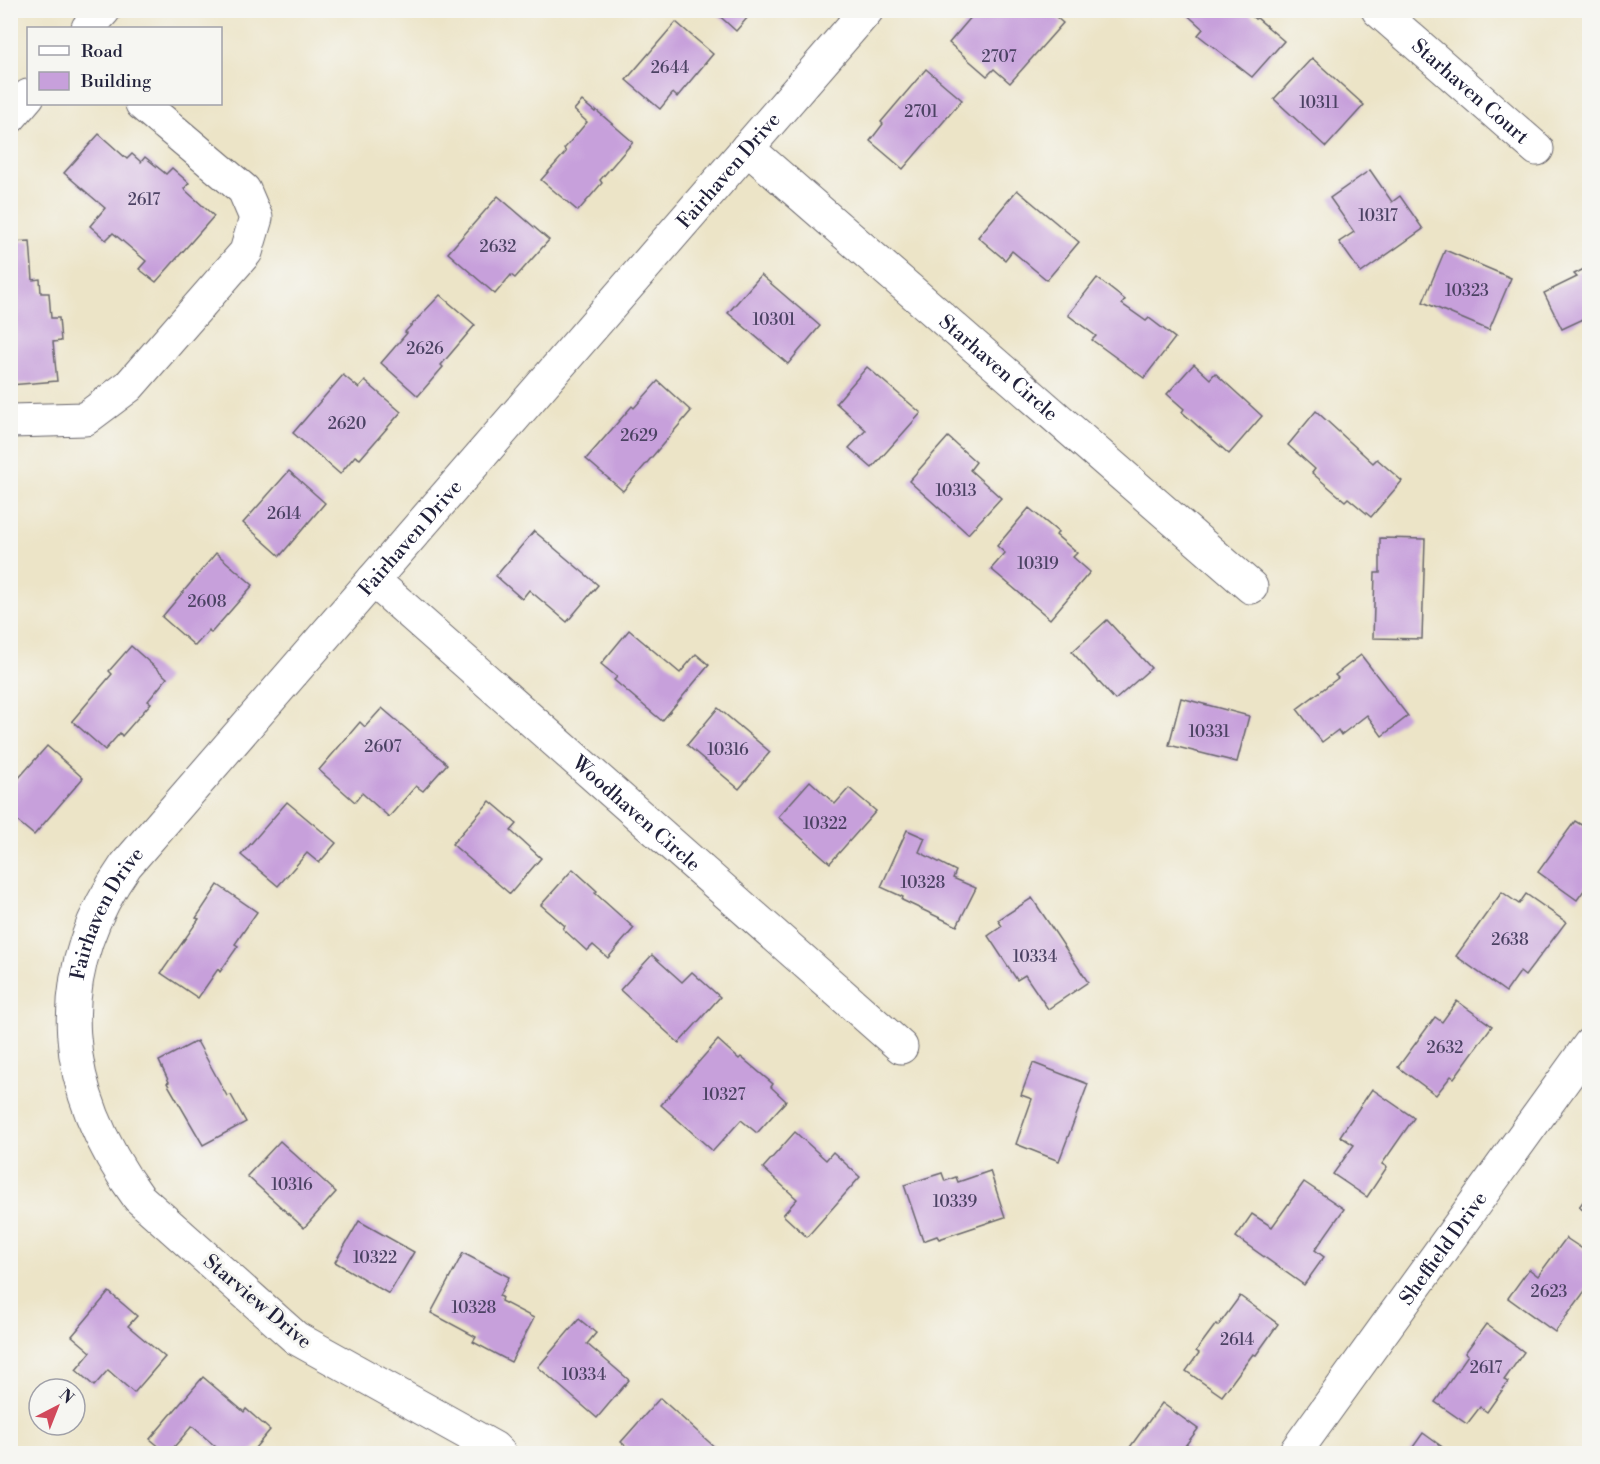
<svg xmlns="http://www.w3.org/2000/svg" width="1600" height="1464" font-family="'Libre Bodoni',serif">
	<rect width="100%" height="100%" fill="#f6f6f2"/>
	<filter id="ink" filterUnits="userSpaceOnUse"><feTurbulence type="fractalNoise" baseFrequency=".0167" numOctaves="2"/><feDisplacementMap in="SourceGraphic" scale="12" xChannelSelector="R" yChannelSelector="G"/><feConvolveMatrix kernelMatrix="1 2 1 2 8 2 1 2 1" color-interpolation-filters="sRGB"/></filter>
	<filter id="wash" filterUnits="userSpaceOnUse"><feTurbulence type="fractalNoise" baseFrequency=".008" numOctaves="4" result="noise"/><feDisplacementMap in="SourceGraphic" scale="24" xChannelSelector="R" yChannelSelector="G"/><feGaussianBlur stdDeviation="1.35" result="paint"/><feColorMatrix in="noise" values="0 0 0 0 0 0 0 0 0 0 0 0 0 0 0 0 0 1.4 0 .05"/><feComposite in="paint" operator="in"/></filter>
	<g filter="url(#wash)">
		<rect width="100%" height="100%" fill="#ece4c7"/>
		<g id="blocks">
			<g fill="#c7a0db">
				<path d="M713,10H754L736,31Z"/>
				<path d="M981,10H1048L1063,23L1010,83L994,69L987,76L949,43L973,15L976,17Z"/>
				<path d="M1182,10H1245L1255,19L1257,18L1284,41L1252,77L1198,35L1203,29Z"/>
				<path d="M676,22L713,54L677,97L673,93L660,109L626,80Z"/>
				<path d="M1312,58L1364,105L1326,147L1274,99Z"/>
				<path d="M926,69L962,100L903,169L870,141L883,124L881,122Z"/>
				<path d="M582,101L595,112L596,110L633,142L600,180L602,183L578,211L541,180L566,152L564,149L587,122L574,110Z"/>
				<path d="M99,134L127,159L132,154L141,162L145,157L166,174L172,168L189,183L184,189L214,216L156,282L139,269L146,261L113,233L106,240L90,226L105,208L64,173Z"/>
				<path d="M1370,170L1392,202L1400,196L1423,229L1361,273L1339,242L1354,232L1330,198Z"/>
				<path d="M1017,190L1079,242L1047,280L1012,251L1005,260L978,237Z"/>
				<path d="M498,196L549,240L515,278L511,275L495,294L448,253Z"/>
				<path d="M30,241L33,280L40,279L41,293H49L51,318H59L61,341L53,342L57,381L10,385V242Z"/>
				<path d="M1445,250L1511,278L1489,330L1423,302Z"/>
				<path d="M1590,266V316L1562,329L1544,293L1577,277L1574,274Z"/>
				<path d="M761,275L820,326L788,364L728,313Z"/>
				<path d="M1097,278L1125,300L1122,304L1146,321L1149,318L1175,338L1144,378L1092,340L1096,336L1068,315Z"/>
				<path d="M440,295L475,325L441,365L443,367L418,396L381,363L407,333L405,332Z"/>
				<path d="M1194,364L1210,379L1215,373L1262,416L1229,454L1182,412L1184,409L1167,394Z"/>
				<path d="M867,367L921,413L872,468L849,448L866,430L836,403Z"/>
				<path d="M343,375L359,388L365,381L401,412L360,459L355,456L340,474L293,433Z"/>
				<path d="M658,381L691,411L623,491L586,459L632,406L634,408Z"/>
				<path d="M1316,411L1373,463L1377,459L1402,481L1371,517L1348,498L1345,501L1312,473L1315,469L1288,445Z"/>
				<path d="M948,437L976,462L970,470L1001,498L968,534L909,481Z"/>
				<path d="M289,471L325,503L280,556L243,523Z"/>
				<path d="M1029,508L1058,532L1056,535L1077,553L1073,557L1090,572L1050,619L991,569L1005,553L997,546Z"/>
				<path d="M534,531L598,585L567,622L529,590L522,599L496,576Z"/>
				<path d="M1380,538L1425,539L1422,639L1373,638L1375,573H1380Z"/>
				<path d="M216,553L253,585L211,633L209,630L195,646L162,617Z"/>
				<path d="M1107,620L1151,668L1115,700L1072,652Z"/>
				<path d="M629,630L680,673L696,654L709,665L662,721L614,680L617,677L601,664Z"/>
				<path d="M131,646L167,678L148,701L151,703L122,736L120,733L105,750L72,721L112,674L109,671Z"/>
				<path d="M1361,655L1408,716L1382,736L1367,715L1341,735L1338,730L1322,742L1297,709L1338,678L1335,675Z"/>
				<path d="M1181,698L1249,716L1237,762L1169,745Z"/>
				<path d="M382,708L447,764L423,791L416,786L389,817L362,793L355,802L319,770L360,722L365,727Z"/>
				<path d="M718,708L770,752L739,789L687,745Z"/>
				<path d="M47,746L83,778L34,835L10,815V788Z"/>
				<path d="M810,781L835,804L849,788L876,811L830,863L778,817Z"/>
				<path d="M490,801L517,824L511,831L541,858L510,894L452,844Z"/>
				<path d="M287,802L336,843L319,863L307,853L278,886L241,855Z"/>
				<path d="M1590,817V882L1577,900L1538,872L1575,821L1583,826Z"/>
				<path d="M907,830L925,838L919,852L956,871L953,878L976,888L957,926L902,900L903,897L881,887Z"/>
				<path d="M573,869L597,891L595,893L634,928L608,958L593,945L587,951L563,929L565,926L541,905Z"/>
				<path d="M218,885L257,912L235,944L238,946L220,972L218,969L198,998L161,973L199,919L196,918Z"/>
				<path d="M1502,892L1519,904L1526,894L1566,922L1525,976L1520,972L1506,992L1456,956Z"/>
				<path d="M1032,898L1088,982L1048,1009L1025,975L1017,980L988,936L1002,926L998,920Z"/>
				<path d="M652,955L682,982L692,972L720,997L679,1043L620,990Z"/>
				<path d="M1457,1001L1492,1026L1454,1078L1451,1076L1436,1095L1398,1067L1435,1017L1442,1022Z"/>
				<path d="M718,1040L739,1059L741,1057L773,1084L771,1087L786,1101L757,1133L741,1120L713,1151L661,1105Z"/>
				<path d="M197,1041L227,1096L231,1095L246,1122L203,1145L167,1083L169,1082L159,1061Z"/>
				<path d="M1033,1063L1088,1084L1059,1161L1016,1144L1032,1099L1021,1095Z"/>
				<path d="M1372,1089L1414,1118L1382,1164L1387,1167L1367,1197L1333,1174L1354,1145L1340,1136Z"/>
				<path d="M795,1132L826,1160L833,1152L860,1177L807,1237L783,1215L797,1199L763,1168Z"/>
				<path d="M280,1141L336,1192L304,1228L247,1176Z"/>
				<path d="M990,1171L1005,1217L939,1239L937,1236L923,1241L904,1185L942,1173L945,1181L956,1177L958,1182Z"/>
				<path d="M1304,1182L1344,1209L1315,1250L1324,1257L1304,1285L1236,1237L1252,1214L1272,1227Z"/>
				<path d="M1590,1192V1215L1579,1207Z"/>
				<path d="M359,1221L414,1252L389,1294L335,1262Z"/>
				<path d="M1566,1238L1590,1254V1284L1555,1332L1508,1298L1529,1269L1538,1276Z"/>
				<path d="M463,1253L509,1277L499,1296L502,1297L501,1301L534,1318L511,1362L473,1342L476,1337L431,1313Z"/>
				<path d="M109,1292L137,1316L128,1326L165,1357L134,1393L108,1370L94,1386L76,1370L91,1352L72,1336Z"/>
				<path d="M1240,1296L1278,1324L1256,1355L1253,1354L1222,1396L1186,1371L1199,1353L1196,1351L1216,1324L1218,1326Z"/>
				<path d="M579,1319L596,1333L587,1344L629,1380L597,1418L538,1367Z"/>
				<path d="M1486,1324L1524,1352L1504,1380L1508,1382L1487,1412L1480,1407L1467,1424L1435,1402L1468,1355L1465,1353Z"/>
				<path d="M203,1377L244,1412L246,1409L270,1430L250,1454H224L192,1426L168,1454L150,1439Z"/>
				<path d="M660,1398L718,1450L715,1454H635L621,1442Z"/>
				<path d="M1162,1403L1198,1429L1185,1446L1188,1449L1185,1454H1125Z"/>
				<path d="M1423,1433L1452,1454H1408Z"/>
			</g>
		</g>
	</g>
	<g filter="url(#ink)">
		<use href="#blocks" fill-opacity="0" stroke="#69666c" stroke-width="1.5"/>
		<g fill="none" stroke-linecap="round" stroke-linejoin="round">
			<g stroke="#69666c" stroke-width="35">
				<g id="minor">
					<path id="s1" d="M1378,10L1537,149"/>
					<path d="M88,28L104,10"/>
					<path d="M10,117L28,96"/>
					<path id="s2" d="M747,148L1251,587"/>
					<path d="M11,421L85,419L129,386L246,252L256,218L244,190L142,104"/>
					<path id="s3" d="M373,580L901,1047"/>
					<path id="s4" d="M500,1454L494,1448L296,1338L139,1198C60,1091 48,976 126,865L867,10"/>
					<path id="s5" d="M1294,1454L1590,1044"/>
				</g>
			</g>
			<use href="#minor" stroke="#fff" stroke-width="33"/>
		</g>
	</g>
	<g text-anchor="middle" stroke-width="6" stroke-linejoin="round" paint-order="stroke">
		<g font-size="16" fill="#4b4263">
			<text x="999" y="62">2707</text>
			<text x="670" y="73">2644</text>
			<text x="1319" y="108">10311</text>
			<text x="921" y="117">2701</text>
			<text x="144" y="205">2617</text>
			<text x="1378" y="221">10317</text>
			<text x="498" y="252">2632</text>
			<text x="1467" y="296">10323</text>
			<text x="774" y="325">10301</text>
			<text x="425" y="354">2626</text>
			<text x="347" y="429">2620</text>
			<text x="639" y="441">2629</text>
			<text x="956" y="496">10313</text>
			<text x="284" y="519">2614</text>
			<text x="1038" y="569">10319</text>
			<text x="207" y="607">2608</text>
			<text x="1209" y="737">10331</text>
			<text x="383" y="752">2607</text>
			<text x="728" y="755">10316</text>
			<text x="825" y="829">10322</text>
			<text x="923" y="888">10328</text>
			<text x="1510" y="945">2638</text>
			<text x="1035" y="962">10334</text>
			<text x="1445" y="1053">2632</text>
			<text x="724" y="1100">10327</text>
			<text x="292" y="1190">10316</text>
			<text x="955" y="1207">10339</text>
			<text x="375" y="1263">10322</text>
			<text x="1549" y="1297">2623</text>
			<text x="474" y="1313">10328</text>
			<text x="1237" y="1345">2614</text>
			<text x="1486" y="1373">2617</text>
			<text x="584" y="1380">10334</text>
		</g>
		<g font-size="20" fill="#22223b" stroke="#f6f6f2">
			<text dy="7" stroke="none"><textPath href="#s1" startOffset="123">Starhaven Court</textPath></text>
			<text dy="7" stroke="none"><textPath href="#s4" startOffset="1724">Fairhaven Drive</textPath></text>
			<text dy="7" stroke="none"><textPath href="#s2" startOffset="334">Starhaven Circle</textPath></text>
			<text dy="7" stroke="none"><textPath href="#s4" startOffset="1238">Fairhaven Drive</textPath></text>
			<text dy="7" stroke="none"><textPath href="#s3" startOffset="352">Woodhaven Circle</textPath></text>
			<text dy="7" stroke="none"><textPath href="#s4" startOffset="752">Fairhaven Drive</textPath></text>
			<text dy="7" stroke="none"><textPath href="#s5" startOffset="254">Sheffield Drive</textPath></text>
			<text transform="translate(258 1301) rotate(40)" y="7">Starview Drive</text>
		</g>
	</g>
	<rect width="1600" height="1464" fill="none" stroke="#f6f6f2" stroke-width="36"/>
	<rect x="27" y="27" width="195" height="78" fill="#f6f6f2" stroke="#a1a1a9" stroke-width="1.5"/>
	<rect x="39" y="46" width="30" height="9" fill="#ffffff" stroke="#a1a1a9" stroke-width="1.5"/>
	<text x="81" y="57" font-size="18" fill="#22223b">Road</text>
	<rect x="39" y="72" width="30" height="18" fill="#c7a0db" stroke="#a1a1a9" stroke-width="1.5"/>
	<text x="81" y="87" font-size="18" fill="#22223b">Building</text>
	<g transform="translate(57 1407) rotate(42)"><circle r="28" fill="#f6f6f2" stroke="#a1a1a9" stroke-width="1.5"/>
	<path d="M0-4.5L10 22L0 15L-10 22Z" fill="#d1495b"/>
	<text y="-9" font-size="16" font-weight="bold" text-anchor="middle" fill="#22223b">N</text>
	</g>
</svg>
